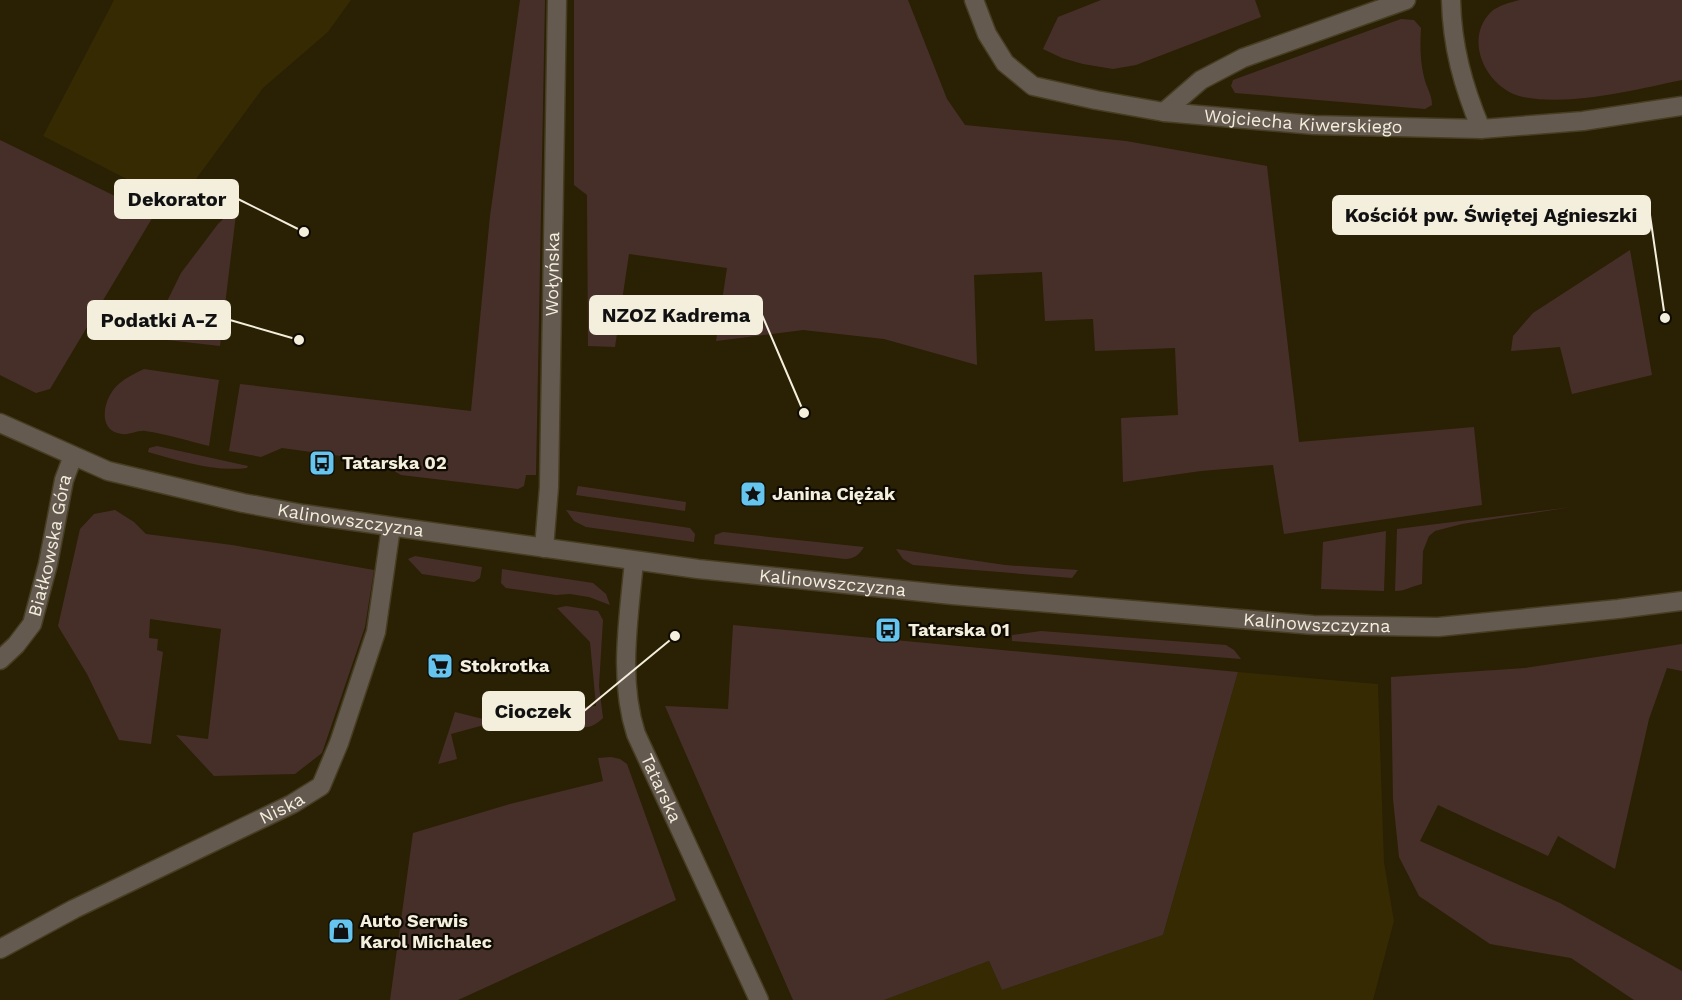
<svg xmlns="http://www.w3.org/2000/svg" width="1682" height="1000" font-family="'Work Sans',sans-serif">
	<rect width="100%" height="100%" fill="#2a2003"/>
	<g fill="#362a02">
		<path d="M114,0H351L328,32L263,88L177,205L43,136Z"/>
		<path d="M1238,672L1378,684L1384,862L1394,921L1373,1000H884L989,961L1002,990L1163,935Z"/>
	</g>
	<g fill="#462f29">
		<path d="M520,0H545L536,475H526L524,486L518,489L401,475L377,461L282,448L261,457L229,451L240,384L471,411L490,216Z"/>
		<path d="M574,0H908L947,99L965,125L1126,141L1267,166L1299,442L1474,427L1482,505L1284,534L1273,465L1201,471L1123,482L1121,418L1178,415L1175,348L1095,351L1093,319L1045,321L1042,272L974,275L977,365L884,339L803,330L716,341L727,268L629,254L615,347L588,346L587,195L574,185Z"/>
		<path d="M1101,0H1255L1261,17L1136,65L1113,69L1083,64L1062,58L1043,49L1058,17Z"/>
		<path d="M1520,0H1682V80C1634,90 1572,106 1523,97C1488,90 1462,41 1491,12C1497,6 1511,2 1520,0Z"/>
		<path d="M1401,19L1414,20L1421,28C1420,44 1420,61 1424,77C1426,87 1432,94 1432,105L1425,109L1235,93L1231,86L1233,80Z"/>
		<path d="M0,140L154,215L50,389L36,393L0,375Z"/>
		<path d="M237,206L220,346L149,338L181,273L218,224Z"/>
		<path d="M1630,250L1652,375L1572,394L1560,347L1511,351L1513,336L1533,313Z"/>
		<path d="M144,369L219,380L209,446C188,441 167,434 145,431C138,430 130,435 122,434C95,431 104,395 120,383C127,377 136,373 144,369Z"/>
		<path d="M157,446L248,466L247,468C213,472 181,461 148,452L149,448Z"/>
		<path d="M578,486L686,502L685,511L576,495Z"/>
		<path d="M1572,507L1462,524L1435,531L1429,536L1423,551L1422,584C1412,586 1406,591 1395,591L1397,529Z"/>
		<path d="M115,510L134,522L146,534L232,545L374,570L365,627L322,753L295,774L214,776L176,735L208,739L221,629L150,619L149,638L158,639L157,650L163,652L151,744L119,740L87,674L58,626L80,529L94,514Z"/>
		<path d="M566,510L690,528L695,534L694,542L586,527L574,521Z"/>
		<path d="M1386,531L1384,591L1321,589L1323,542Z"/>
		<path d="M723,532L864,547C859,555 854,559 845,559L714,544L715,535Z"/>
		<path d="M896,549L1005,565L1078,570L1072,578L913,565L903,559Z"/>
		<path d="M415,556L482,567L480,578L474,582L422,574L408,559Z"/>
		<path d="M502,569L593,583L606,594L610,605L589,597L570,594L556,595L506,588L501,583Z"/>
		<path d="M566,606L598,611L603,620L599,686L603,718C589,732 576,729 563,716V708L596,706L590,642L557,608Z"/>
		<path d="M733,625L1238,672L1163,935L1002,990L989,961L884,1000H793L665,706L728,709Z"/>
		<path d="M1041,631L1226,645L1234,650L1241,659L1012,641V635Z"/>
		<path d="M1682,644V671L1667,668L1649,719L1615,869L1558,836L1548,856L1438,805L1420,841L1560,903L1682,971V1000H1634L1571,958L1490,944L1419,896L1399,857L1393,799L1391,677L1525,668Z"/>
		<path d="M455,712L495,722L451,734L457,759L438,764Z"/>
		<path d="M611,757L620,759L627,764L676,900L458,1000H390L413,833L510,804L603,781L598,758Z"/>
	</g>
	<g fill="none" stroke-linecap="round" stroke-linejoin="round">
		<g stroke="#463d22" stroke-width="21">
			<g id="street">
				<path id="s1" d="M974,0L987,34L1005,63L1033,86L1096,100L1164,112L1314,125L1481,129L1583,121L1682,106"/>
				<path d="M1451,0C1452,46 1463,86 1481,129"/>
				<path d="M1164,112L1201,80L1243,58L1406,0"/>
				<path id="s2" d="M0,423L108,471L243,503L303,514L698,569L952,595L1313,625L1438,627L1618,609L1682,601"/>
				<path id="s3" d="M544,548L549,487L557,0"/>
				<path id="s4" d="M634,561C629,617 618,679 636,734L759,1000"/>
				<path id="s5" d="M0,660L16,645L32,624L48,564L64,480L73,456"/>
				<path id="s6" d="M0,949L74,909L292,804L321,786L339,743L376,632L391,527"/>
			</g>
		</g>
		<use href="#street" stroke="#655a50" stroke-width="18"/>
	</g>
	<defs>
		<g id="bus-square" transform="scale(1.35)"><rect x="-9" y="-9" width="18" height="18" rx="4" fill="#65c5ee" stroke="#0f0b02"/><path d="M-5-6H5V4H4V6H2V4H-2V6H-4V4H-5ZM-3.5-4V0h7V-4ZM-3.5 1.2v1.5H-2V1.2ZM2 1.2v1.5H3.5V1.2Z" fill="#111"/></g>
		<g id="sight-square" transform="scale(1.35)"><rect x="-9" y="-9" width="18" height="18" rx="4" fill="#65c5ee" stroke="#0f0b02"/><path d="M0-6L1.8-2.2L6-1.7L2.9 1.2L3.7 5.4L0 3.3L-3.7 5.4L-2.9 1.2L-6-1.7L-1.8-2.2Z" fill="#111"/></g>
		<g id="supermarket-square" transform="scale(1.35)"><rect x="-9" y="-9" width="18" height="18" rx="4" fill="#65c5ee" stroke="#0f0b02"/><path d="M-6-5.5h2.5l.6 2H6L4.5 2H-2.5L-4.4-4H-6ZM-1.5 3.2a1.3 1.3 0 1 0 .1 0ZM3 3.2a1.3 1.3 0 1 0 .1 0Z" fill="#111"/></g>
		<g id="shop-square" transform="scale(1.35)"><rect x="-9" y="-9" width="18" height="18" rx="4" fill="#65c5ee" stroke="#0f0b02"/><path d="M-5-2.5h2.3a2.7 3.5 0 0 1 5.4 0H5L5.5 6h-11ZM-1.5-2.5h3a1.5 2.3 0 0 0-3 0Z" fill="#111"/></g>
	</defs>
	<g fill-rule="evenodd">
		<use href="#bus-square" x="322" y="463"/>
		<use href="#sight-square" x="753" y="494"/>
		<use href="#bus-square" x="888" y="630"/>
		<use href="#supermarket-square" x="440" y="666"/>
		<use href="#shop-square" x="341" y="931"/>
	</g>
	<g text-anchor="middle" stroke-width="4.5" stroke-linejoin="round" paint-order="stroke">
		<g font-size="18" fill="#f4eedd" stroke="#0f0b02">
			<text dy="6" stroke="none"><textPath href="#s1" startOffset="380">Wojciecha Kiwerskiego</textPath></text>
			<text dy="6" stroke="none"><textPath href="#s3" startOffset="274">Wołyńska</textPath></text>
			<text dy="6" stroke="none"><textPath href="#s2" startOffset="366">Kalinowszczyzna</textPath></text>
			<text dy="6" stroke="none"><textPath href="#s5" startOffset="129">Białkowska Góra</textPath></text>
			<text dy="6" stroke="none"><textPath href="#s2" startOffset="852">Kalinowszczyzna</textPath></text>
			<text dy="6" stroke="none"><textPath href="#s2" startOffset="1338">Kalinowszczyzna</textPath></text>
			<text dy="6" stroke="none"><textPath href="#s4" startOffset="234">Tatarska</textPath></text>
			<text dy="6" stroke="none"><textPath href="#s6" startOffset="315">Niska</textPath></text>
		</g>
		<g font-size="18" font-weight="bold" fill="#f4eedd" stroke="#0f0b02" text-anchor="start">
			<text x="342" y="469">Tatarska 02</text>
			<text x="772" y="500">Janina Ciężak</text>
			<text x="908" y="636">Tatarska 01</text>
			<text x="460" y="672">Stokrotka</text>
			<text x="360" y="927">Auto Serwis<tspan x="360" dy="21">Karol Michalec</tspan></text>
		</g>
	</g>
	<path fill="none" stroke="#f4eedd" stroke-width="2" d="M304 232L238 199M1665 318L1650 215M804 413L762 315M299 340L230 320M675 636L584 711"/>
	<g fill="#f4eedd" stroke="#0f0b02" stroke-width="2">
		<circle cx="304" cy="232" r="6"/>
		<circle cx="1665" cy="318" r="6"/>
		<circle cx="804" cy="413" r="6"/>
		<circle cx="299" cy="340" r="6"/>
		<circle cx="675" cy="636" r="6"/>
	</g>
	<g fill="#f4eedd" stroke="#f4eedd" stroke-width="2">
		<rect x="115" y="180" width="123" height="38" rx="6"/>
		<rect x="1333" y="196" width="317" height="38" rx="6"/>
		<rect x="590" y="296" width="172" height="38" rx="6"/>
		<rect x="88" y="301" width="142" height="38" rx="6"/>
		<rect x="483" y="692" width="101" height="38" rx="6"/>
	</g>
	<g font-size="20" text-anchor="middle" font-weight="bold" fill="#111">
		<text x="177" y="206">Dekorator</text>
		<text x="1491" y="222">Kościół pw. Świętej Agnieszki</text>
		<text x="676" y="322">NZOZ Kadrema</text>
		<text x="159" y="327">Podatki A-Z</text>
		<text x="533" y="718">Cioczek</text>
	</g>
</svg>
